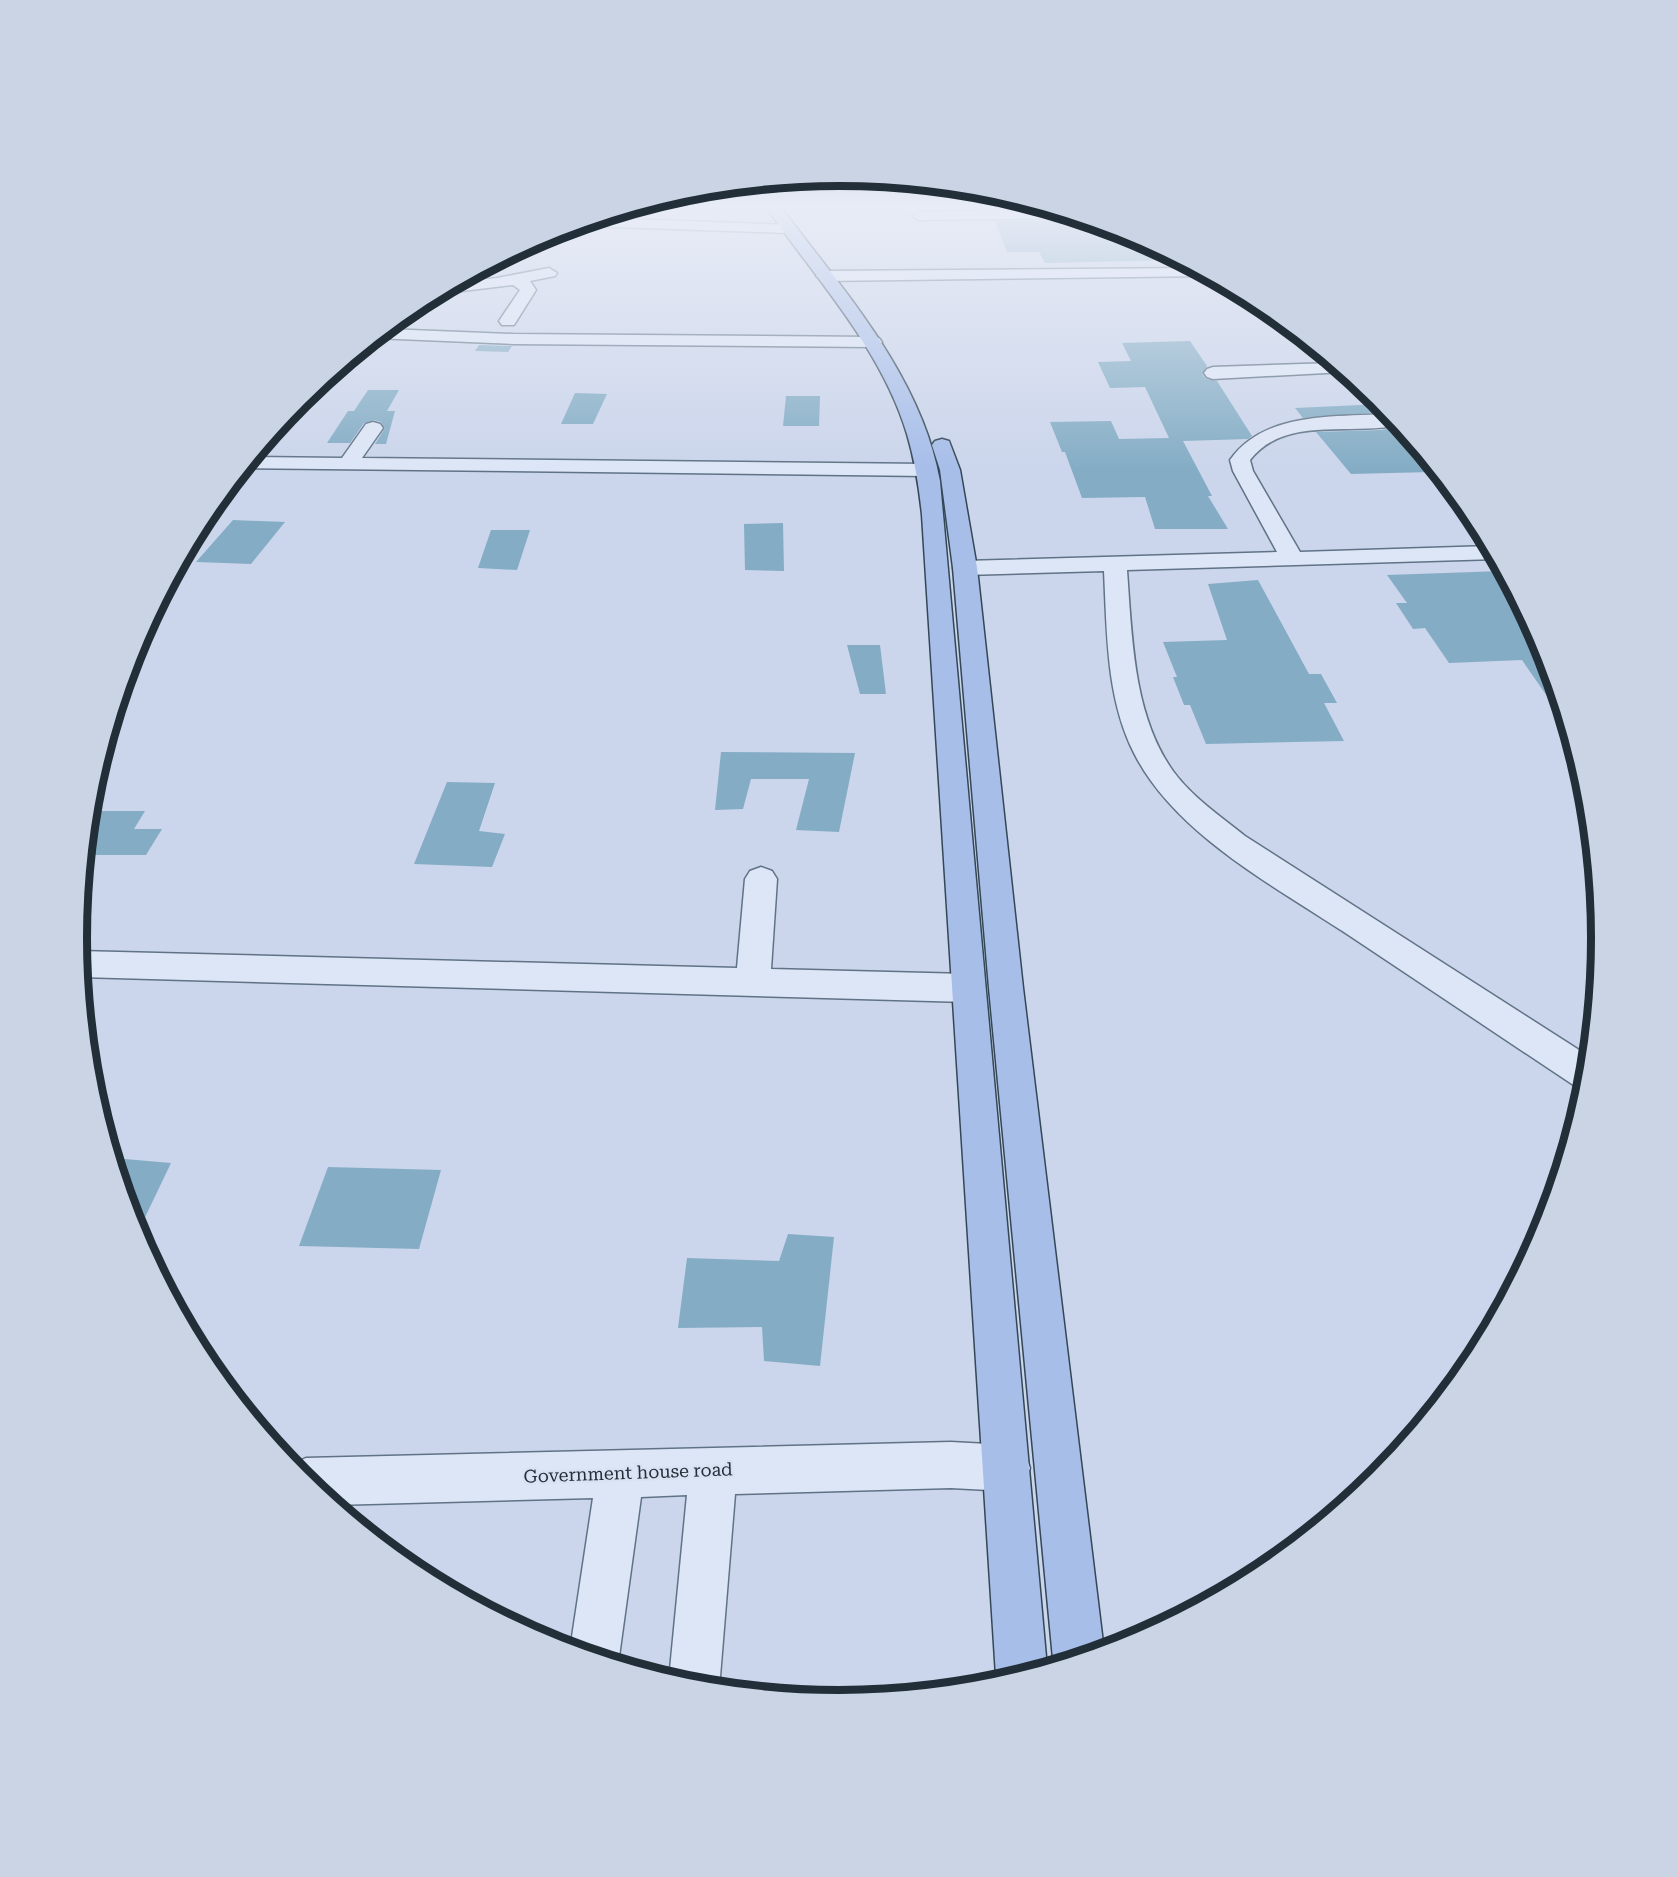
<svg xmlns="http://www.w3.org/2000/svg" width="1678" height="1877" font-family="'Roboto Serif',serif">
	<rect width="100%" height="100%" fill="#cbd5eb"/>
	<g fill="#84adc5">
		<path d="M995,221H1086L1131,234L1179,260L1045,263L1039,252H1007Z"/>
		<path d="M1190,341L1207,366L1202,374L1206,379L1217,381L1252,436L1248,439L1183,441L1212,496H1208L1228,529H1155L1145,497L1082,498L1065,452H1062L1050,422L1111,421L1119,439L1169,438L1145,387L1110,388L1098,362L1131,361L1122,343Z"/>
		<path d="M479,345L512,346L508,352L475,351Z"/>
		<path d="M368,390H399L387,411H395L386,444H375L385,428L381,422L374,420L364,423L350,443H327L348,411H354Z"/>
		<path d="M575,393L607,394L593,424H561Z"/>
		<path d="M786,396H820L819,426H783Z"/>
		<path d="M1382,404L1388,412L1303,418L1295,408Z"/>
		<path d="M1401,427L1416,446H1410L1432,472L1351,474L1316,432L1380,430Z"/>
		<path d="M233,520L285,522L251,564L196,562Z"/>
		<path d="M783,523L784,571L745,570L744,524Z"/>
		<path d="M491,530H530L517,570L478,568Z"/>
		<path d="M1503,571L1544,647L1563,710L1558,712L1522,660L1449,663L1425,628L1413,629L1396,603H1407L1387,575Z"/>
		<path d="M1258,580L1309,674H1321L1337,703H1324L1344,741L1206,744L1190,705H1184L1173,677H1177L1163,642L1227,640L1208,584Z"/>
		<path d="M847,645H880L886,694H860Z"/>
		<path d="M721,752L855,753L839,832L796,830L809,779H751L743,809L715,810Z"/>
		<path d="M447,782L495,783L479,831L505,834L492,867L414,864Z"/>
		<path d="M94,811H145L134,829H162L146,855H85L88,819Z"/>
		<path d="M113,1158L171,1163L137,1234L134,1230Z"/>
		<path d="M328,1167L441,1170L419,1249L299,1246Z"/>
		<path d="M788,1234L834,1237L820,1366L764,1361L762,1327L678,1328L687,1258L779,1261Z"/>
	</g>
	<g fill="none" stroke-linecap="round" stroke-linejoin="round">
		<g stroke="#607386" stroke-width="3">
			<g id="minor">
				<path d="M1051,210L1072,216L1066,218L919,220L912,216L919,212Z"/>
				<path d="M600,218L788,225L795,229L788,233L586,226L580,224Z"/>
				<path d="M549,268L557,273L555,276L530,281L536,290L514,325H502L499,321L520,290L513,285L446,293L440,291L457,282L497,278Z"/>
				<path d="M1195,268L1210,276L824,281L816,276L824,271Z"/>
				<path d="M386,329L513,334L873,337L879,338L882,342L879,346L873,347L513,344L374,338Z"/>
				<path d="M1334,363L1345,372L1213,379L1207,377L1204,373L1207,369L1213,367Z"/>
				<path d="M1391,414L1399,425C1351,436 1285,415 1250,460L1253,471L1300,552L1490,546L1497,559L1127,570C1132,637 1133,715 1173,771C1192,797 1220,816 1245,836L1590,1057L1586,1090L1575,1086C1501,1037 1427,987 1353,938C1278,888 1175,835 1134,753C1106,698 1107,631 1104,571L965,575L957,573L953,568L957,563L965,561L1277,552L1233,471L1230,460C1264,411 1337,417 1391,414Z"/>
				<path d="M373,422L380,424L383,428L362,458L927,464L934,466L937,470L934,474L927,476L243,468L253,457L342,458L366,424Z"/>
				<path d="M761,867L772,871L777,879L771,969L967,974L979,978L984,988L979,998L967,1002L80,977L79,951L737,968L745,879L750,871Z"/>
				<path d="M951,1442L1007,1445L1024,1451L1030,1468L1024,1485L1007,1491L951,1488L735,1494L719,1689L690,1686L669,1680L687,1495L641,1497L618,1664L570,1650L593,1498L333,1505L300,1477L290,1465L306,1458Z"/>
			</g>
		</g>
		<g stroke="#344755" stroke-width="3">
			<g id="major">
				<path d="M765,206H780C842,289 921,375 940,481L1047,1668L999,1683L996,1676L922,515C919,487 915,461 907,434C881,348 816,279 765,206Z"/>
				<path d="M942,439L949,441L960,470L977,568L1023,988L1104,1651L1056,1666L1053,1659L989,988L953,568L940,470L932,445L935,441Z"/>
			</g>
		</g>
		<use href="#minor" fill="#dde6f6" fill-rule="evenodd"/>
		<use href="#major" fill="#a7bee9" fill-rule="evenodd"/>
	</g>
	<linearGradient id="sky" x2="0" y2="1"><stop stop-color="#98b0d2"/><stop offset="0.44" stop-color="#e8ecf6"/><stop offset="1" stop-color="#e8ecf6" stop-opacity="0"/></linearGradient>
	<rect width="1678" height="469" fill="url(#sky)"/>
	<g text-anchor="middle" stroke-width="5" stroke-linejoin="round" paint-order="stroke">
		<g font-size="18" fill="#222e38" stroke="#d9e2f3">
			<text transform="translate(628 1473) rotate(-2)" y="6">Government house road</text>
		</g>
	</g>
	<path d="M0 0H1678V1877H0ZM87 938a752 752 0 1 1 1504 0a752 752 0 1 1-1504 0Z" fill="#cad4e4" fill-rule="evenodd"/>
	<path fill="none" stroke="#222e38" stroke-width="8" d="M87 938a752 752 0 1 1 1504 0a752 752 0 1 1-1504 0Z"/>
</svg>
